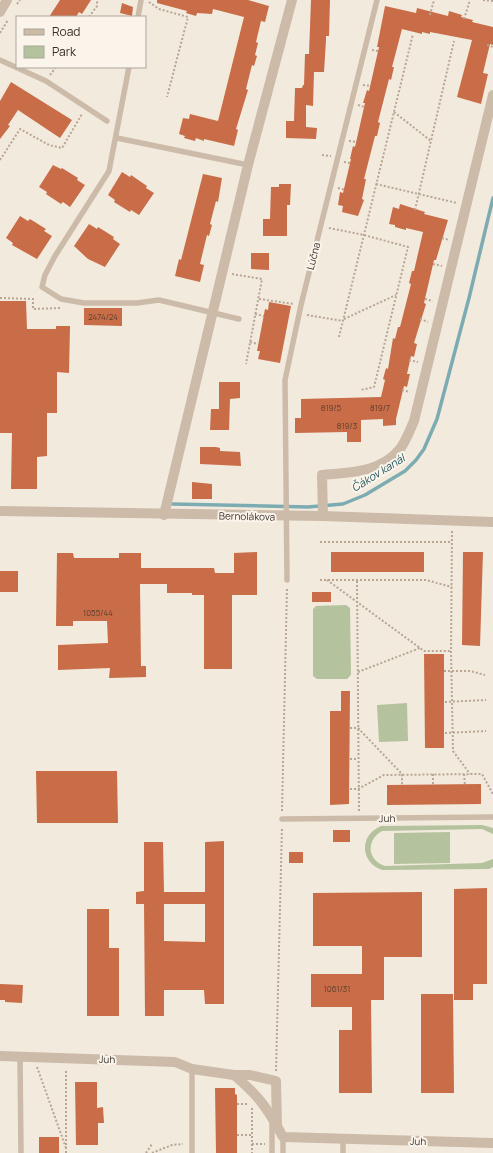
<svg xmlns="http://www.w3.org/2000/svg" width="493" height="1153" font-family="Manrope,sans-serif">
	<rect width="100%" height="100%" fill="#f3eade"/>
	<g fill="#b4c39d">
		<path d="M346,605L350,608L351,675L347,679H317L313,676V609L316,606Z"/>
		<path d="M407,703L408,741L379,742L377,705Z"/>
		<path d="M482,825L493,828V834L482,829L382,831C366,840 367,860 385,866L482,863L493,859V867L489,869L382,870C360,862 359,835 381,826Z"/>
		<path d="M450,832V863L394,864V833Z"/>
	</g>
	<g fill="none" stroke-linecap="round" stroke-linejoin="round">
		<path stroke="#7cacb1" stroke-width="3.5" d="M172,504L308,507L343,504L365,495L405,471L416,460L424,449L437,419L469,298L493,198"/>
	</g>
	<g fill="#c86d47" fill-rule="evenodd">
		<path d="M60,0H91L82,14L79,12L76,17H49Z"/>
		<path d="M157,0H248L269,6L265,22L261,21L256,42L258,43L255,55L257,56L254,66L252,65L246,89L248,90L236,129L238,130L234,146L204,139V141L196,138L195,141L184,138L185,136L179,134L183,118L189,119L190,114L218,121L244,17L213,9L212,14L197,13L196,16L186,13L187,11L157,3Z"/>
		<path d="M311,0H330L329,36H326V40L324,72H314L313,106L306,105V127L317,128L316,139L286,138V121H294L295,88H302L303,85H304L305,54H309Z"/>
		<path d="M122,3L133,7L132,16L120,13Z"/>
		<path d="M385,6L416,13L417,8L448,16L449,11L462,15L461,17L473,20L472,22L493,27V45L490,44L483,73L488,74L481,104L457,97L472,40L430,32V34L422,32V34L402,29L392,67H394L391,80L389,79L378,122L380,123L377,136H375L364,179H366L362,199L364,200L358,216L342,212L343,206L338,205L340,192L343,193L351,159H350L353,146L355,147L365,103H363L367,90L369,91L379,47H377Z"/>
		<path d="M11,82L72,120L60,138L18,110L8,125L10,126L0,139V101Z"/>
		<path d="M53,165L61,169L62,168L78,178L77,180L85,185L70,207L63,202L61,204L46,194L47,192L39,187Z"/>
		<path d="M122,172L130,177L131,175L147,186L146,188L154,193L139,215L131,210L130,212L114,202L115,200L108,195Z"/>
		<path d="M203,174L222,178L218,202L216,201L210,224L212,225L209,236L207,235L200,264L204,265L200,282L175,276L179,259L181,260Z"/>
		<path d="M279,184H291L290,205H287V236H263V219H270L271,187H279Z"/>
		<path d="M400,204L425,212L424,214L448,220L436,260H434L424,303L426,304L414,343L417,344L414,357L411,356L407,374H410L407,387L404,386L396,419V425L383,426V419L361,420V442H347V432L295,433V418H301V399L381,397L385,380L383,379L386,368L388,369L393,338L395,339L398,327H400L411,284L409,283L412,271H414L423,232L406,228V230L395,227V225L389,224L393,207L399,209Z"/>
		<path d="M20,216L28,221L30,219L46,229L44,231L52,236L37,259L12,245L13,243L6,238Z"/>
		<path d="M89,224L97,229L98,227L114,237L113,239L120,244L105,267L88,259L74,246Z"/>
		<path d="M251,253H269V270L251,269Z"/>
		<path d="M0,301H26L27,329H56V326H70L69,373L57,372V413H47V456L37,457V489H11L12,433H0Z"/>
		<path d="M269,302L291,306L280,363L258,359L260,351H257L265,309L268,310Z"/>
		<path d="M84,308H122V326L84,325Z"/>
		<path d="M219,382H240V398L230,399L229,430H210L211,409H219Z"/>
		<path d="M200,447H216L220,448V451L240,452L241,466L200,464Z"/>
		<path d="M192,482L212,484V499H192Z"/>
		<path d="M257,552V595H232V669H204V595H192V593H167V584H140L141,666H146V677L109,678L110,668L58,670V645L108,643L107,621H73V626H56L57,553H73L74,558H119V553H141V568H214L215,573H234V553Z"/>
		<rect x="331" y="552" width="93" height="20"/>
		<path d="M463,552H483L480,646L462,645Z"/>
		<rect x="0" y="571" width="18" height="21"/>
		<rect x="312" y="592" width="19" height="10"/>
		<path d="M424,654H444V748H425Z"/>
		<path d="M341,691H350L349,804L330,805V711H341Z"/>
		<path d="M36,771H117L118,823H37Z"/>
		<path d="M481,784V804L387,805V785Z"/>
		<rect x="333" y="830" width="17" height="12"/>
		<path d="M224,841V1004H205L204,990H164V1016H145L144,904H136V892L144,891V842H163L164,892H205V842ZM164,904H205V942L164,941Z"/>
		<rect x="289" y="852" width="14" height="11"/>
		<path d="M487,888V984H473V1000H454V889Z"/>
		<path d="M422,892V957H384V1000H371L372,1093H339V1030H352V1007H311V974H362V946H313V893Z"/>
		<path d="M87,909H109V948H119V1016H87Z"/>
		<path d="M0,984L23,985L22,1003L5,1002V1000H0Z"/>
		<path d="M421,994H453L454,1093H421Z"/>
		<path d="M75,1082H97V1108L103,1107L104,1123H98V1145H76Z"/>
		<path d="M215,1088H235V1094L237,1095V1153H216Z"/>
		<rect x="39" y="1137" width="20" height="16"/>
	</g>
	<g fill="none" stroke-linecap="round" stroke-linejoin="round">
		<g stroke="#b8a593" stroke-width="2" stroke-dasharray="2 2" stroke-linecap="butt">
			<path d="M483,0L493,1"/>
			<path d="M149,2L159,9L188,17L167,97"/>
			<path d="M17,4L20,0"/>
			<path d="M430,15L434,0"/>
			<path d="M89,17L97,6V0"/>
			<path d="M464,19L470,0"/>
			<path d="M0,33L8,20"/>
			<path d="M487,45L493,47"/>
			<path d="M372,50L378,51"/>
			<path d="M50,75L56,67"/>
			<path d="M363,85L370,86"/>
			<path d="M358,105L364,107"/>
			<path d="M394,112L431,141"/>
			<path d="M349,141L356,142"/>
			<path d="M322,155L331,156"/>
			<path d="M0,160L20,129L49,145L62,148L82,114"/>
			<path d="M344,162L350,163"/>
			<path d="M376,184L457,203"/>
			<path d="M338,188L346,190"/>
			<path d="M415,210L454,41"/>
			<path d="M329,228L364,235L408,247L374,387L361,390"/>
			<path d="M442,238L449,240"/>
			<path d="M433,264L442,266"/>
			<path d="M232,274L262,279L246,364"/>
			<path d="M0,298L33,299V309L61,308"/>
			<path d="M259,299L294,304"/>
			<path d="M425,299L433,301"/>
			<path d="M255,314L264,316"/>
			<path d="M307,315L343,321"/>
			<path d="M344,319L396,295"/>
			<path d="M420,319L428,322"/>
			<path d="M339,337L413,34"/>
			<path d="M250,342L258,344"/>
			<path d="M409,360L418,362"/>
			<path d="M402,390L410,392"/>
			<path d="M452,531L451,651L453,751L470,774"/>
			<path d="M320,542H452"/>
			<path d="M320,580H426L452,587"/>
			<path d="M327,580L424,651H451"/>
			<path d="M357,581L359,811"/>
			<path d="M444,671H470L485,675"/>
			<path d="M358,672L420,648"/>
			<path d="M445,702L486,700"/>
			<path d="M350,728H358L402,774V785"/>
			<path d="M445,733L486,731"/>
			<path d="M350,759H358"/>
			<path d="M433,774V785"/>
			<path d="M464,774L465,785"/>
			<path d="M350,789H358L384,775L482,774L493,794"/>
			<path d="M282,811L287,587"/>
			<path d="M37,1067L66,1148"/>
			<path d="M276,1071L282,827"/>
			<path d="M237,1104H249"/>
			<path d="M252,1108V1153"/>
			<path d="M237,1135H252"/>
			<path d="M252,1144H265"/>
			<path d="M66,1153V1069"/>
			<path d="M146,1153L152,1144"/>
			<path d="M152,1153L172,1145L183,1144"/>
		</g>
		<g stroke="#ccbba9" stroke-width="5.5">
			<path d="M138,17L141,0"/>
			<path d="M0,60L46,81L107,121"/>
			<path d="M129,67L109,171L55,256L45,275L42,287L61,299L84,303H137L159,300L239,319"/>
			<path d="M117,138L248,165"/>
			<path d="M287,580L285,380L301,305L377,0"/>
			<path d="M282,819L493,817"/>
			<path d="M20,1056L21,1153"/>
			<path d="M192,1069V1153"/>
			<path d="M272,1153V1122"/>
			<path d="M283,1153V1137"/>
			<path d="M343,1153V1140"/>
		</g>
		<g stroke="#ccbba9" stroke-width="10">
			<path d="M164,515L248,165L292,0"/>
			<path d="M323,516L322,475C351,472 380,473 400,449C406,441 410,430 414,421L493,95"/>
			<path d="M0,1056L175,1062L192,1069L234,1075H250L276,1081L277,1126"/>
			<path d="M234,1075C259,1096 268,1109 283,1137L493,1143"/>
		</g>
		<g stroke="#ccbba9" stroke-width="10">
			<path d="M0,12L7,0"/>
			<path d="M0,511L323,516L493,522"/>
		</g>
	</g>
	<g text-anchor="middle" stroke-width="4" stroke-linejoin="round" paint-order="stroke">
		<g font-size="8" fill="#5d3e30">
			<text x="103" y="320">2474/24</text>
			<text x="331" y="411">819/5</text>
			<text x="380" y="411">819/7</text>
			<text x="347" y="429">819/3</text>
			<text x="98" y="616">1055/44</text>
			<text x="337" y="992">1061/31</text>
		</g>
		<g font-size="10" fill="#392f29" stroke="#faf4eb">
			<text transform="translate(313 256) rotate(-76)" y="4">Lúčna</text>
			<text transform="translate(247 516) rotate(1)" y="4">Bernolákova</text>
			<text transform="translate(387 818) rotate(-1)" y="4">Juh</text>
			<text transform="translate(107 1059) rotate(1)" y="4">Juh</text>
			<text transform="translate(418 1141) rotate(1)" y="4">Juh</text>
		</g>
		<g font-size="11" font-style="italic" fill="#1e545b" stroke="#faf4eb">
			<text transform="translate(378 473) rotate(-32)" y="4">Čákov kanál</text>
		</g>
	</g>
	<rect x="16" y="16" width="130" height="52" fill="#faf4eb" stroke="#ada59d"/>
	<rect x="24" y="29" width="20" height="6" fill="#ccbba9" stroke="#ada59d"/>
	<text x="52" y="36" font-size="12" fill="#392f29">Road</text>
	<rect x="24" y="46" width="20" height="12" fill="#b4c39d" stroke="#ada59d"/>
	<text x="52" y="56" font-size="12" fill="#392f29">Park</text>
</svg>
